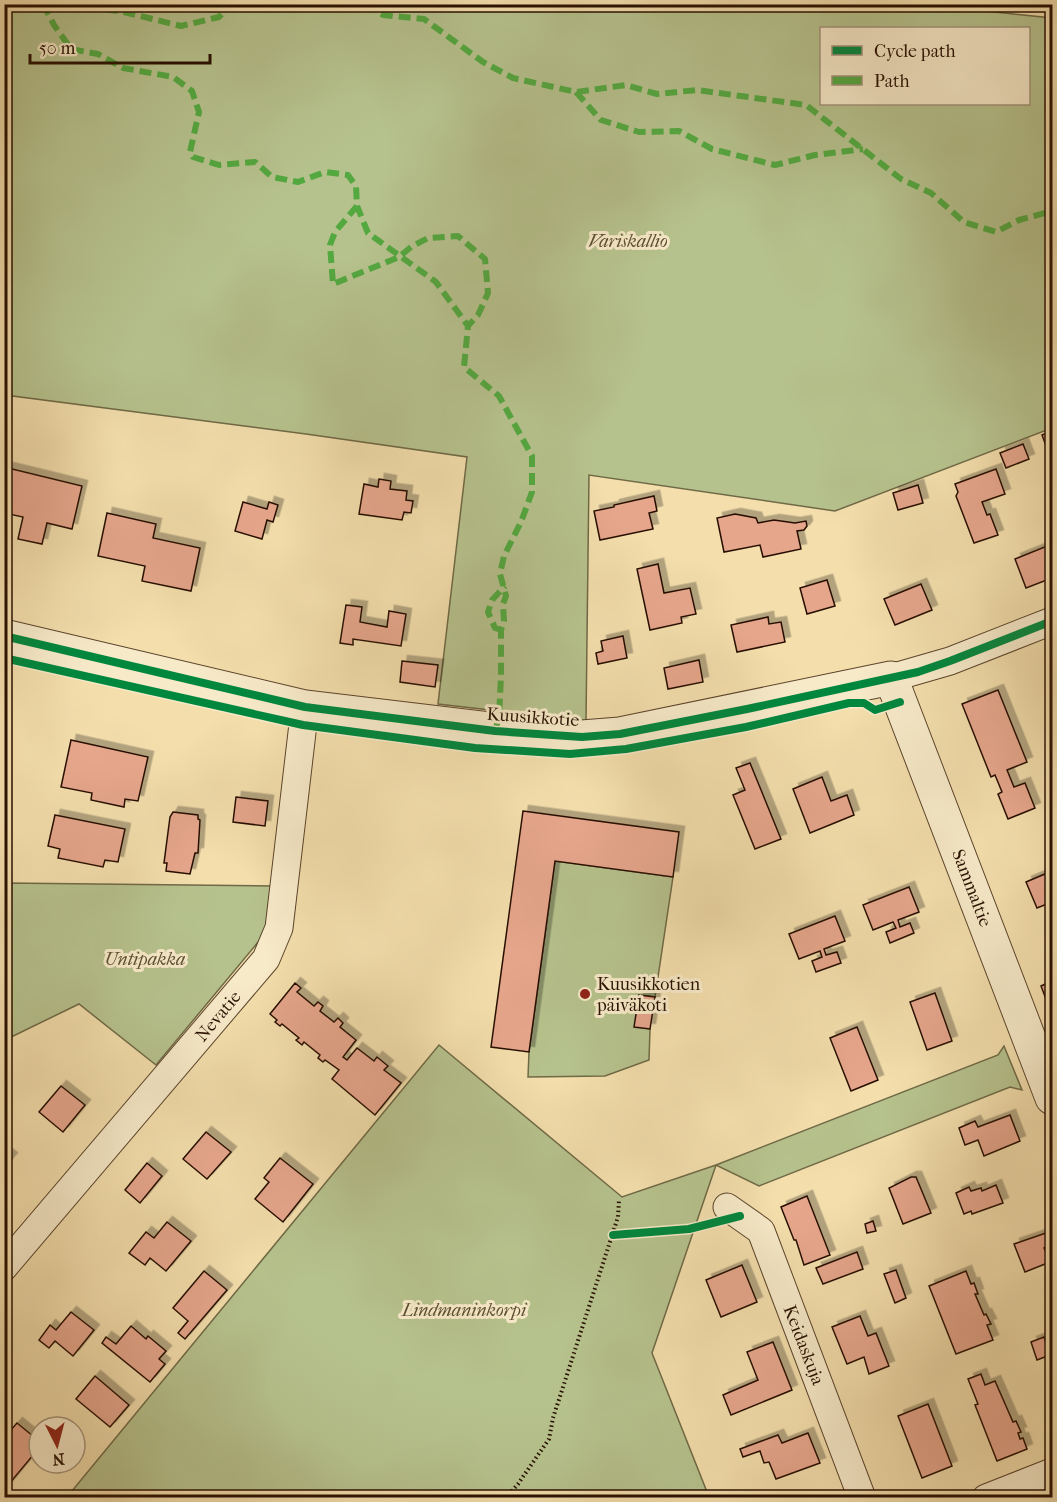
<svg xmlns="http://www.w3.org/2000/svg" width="1057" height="1502" font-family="'IM FELL French Canon',serif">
	<defs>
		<filter id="shadow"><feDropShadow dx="5.5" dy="-5.5" stdDeviation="0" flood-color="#0004"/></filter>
	</defs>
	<rect width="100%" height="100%" fill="#f3deac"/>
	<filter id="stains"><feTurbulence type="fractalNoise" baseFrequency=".00333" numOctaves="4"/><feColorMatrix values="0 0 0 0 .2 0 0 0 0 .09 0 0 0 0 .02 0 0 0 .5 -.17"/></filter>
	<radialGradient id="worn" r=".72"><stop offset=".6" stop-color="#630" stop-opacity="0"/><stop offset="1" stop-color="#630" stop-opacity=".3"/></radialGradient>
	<g fill="#b6c28d" stroke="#6f6946" stroke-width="1.5" fill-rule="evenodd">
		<path d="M919,4L1052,18V428L835,511L589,475L586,721L438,704L467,457L306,434L5,395V5ZM822,28H1028V104H822Z"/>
		<path d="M555,861L673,877L655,997L639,995L635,1026L650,1029L649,1060L605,1076L528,1077L529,1052Z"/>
		<path d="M5,883L273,886L264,935L156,1065L79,1004L5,1040Z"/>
		<path d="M439,1045L622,1197L716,1165L998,1055L1004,1046L1022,1090L1010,1087L759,1186L716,1165L652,1353L709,1497H67Z"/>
	</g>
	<g fill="#e6a68c" stroke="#281000" stroke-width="1.5" filter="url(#shadow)">
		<path d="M1052,431V453L1049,454L1042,435Z"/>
		<path d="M1023,444L1029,459L1006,468L1000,453Z"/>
		<path d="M8,468L82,486L72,529L47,523L42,544L18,539L23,517L4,513V482Z"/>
		<path d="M996,469L1005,494L982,502L987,515L990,514L998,535L974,543L956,496L958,492L955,484Z"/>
		<path d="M379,479L391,481L390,489L407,491L406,500L413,501L411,513L404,512L402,520L359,514L364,484L378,487Z"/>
		<path d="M918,485L923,503L898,510L893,493Z"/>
		<path d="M654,496L657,511L649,513L653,529L600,540L594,511L614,507V505Z"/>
		<path d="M243,502L267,509L269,502L278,505L273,522L267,520L262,539L235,531Z"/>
		<path d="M107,513L156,524L153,538L200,548L191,591L142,581L145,566L98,556Z"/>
		<path d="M735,514L756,518L758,523L774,520L795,523L806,521L807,526L804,530L797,531L801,549L763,557L760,545L724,552L717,518Z"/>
		<path d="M1052,544V578L1026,588L1015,559Z"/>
		<path d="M658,564L664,593L690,588L696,614L681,617L682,623L650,630L637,569Z"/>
		<path d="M827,580L835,606L807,614L800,588Z"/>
		<path d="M921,584L932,610L895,625L884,599Z"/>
		<path d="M346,605L362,607L360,622L387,627L389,611L406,614L401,646L353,639V645L340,643Z"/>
		<path d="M768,617L769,624L781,622L785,642L737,652L731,625Z"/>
		<path d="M623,636L627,658L598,664L596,653L603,651L601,641Z"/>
		<path d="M699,660L703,682L668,689L664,668Z"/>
		<path d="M402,661L438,665L435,687L400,682Z"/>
		<path d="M998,690L1027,762L1007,770L1014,787L1025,783L1035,808L1008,819L998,794L1002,792L995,775L991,777L962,704Z"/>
		<path d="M71,740L148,757L138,801L125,799L124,807L91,800L92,793L61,787Z"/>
		<path d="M750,763L781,839L755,849L733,795L745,790L736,768Z"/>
		<path d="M822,777L831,801L847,795L854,815L810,833L793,789Z"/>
		<path d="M236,797L268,801L265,826L233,822Z"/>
		<path d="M523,811L679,832L673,877L555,861L529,1052L491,1047Z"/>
		<path d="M173,812L198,815V819L200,820L198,853H195L190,874L166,871L167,863H164L170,817Z"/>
		<path d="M55,815L125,829L118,862L105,860L103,867L58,858L60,849L48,846Z"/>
		<path d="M1052,871V902L1037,908L1026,882Z"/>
		<path d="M909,887L919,912L898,920L900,927L910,923L914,933L890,943L886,932L896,928L893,922L873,930L863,905Z"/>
		<path d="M835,916L845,941L824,949L826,955L837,952L841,963L816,972L812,961L822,957L820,951L799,959L789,934Z"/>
		<path d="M1052,981V1015L1041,986Z"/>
		<path d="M295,983L301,988L297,992L314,1006L318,1002L323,1006L320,1011L334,1022L338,1018L343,1023L340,1027L356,1040L343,1057L347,1060L357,1048L374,1061L377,1057L388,1066L384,1070L401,1083L375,1115L332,1079L339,1070L325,1060L323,1062L318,1058L320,1055L304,1042L302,1045L296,1040L299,1038L282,1024L280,1026L275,1022L277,1020L270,1014Z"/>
		<path d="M935,993L952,1041L927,1050L910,1002Z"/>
		<path d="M639,995L655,997L650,1029L634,1027Z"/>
		<path d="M857,1027L878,1080L851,1091L830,1038Z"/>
		<path d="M61,1086L85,1105L63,1132L39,1112Z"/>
		<path d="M1010,1115L1020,1141L984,1156L978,1140L965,1145L959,1128L975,1121L978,1127Z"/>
		<path d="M206,1132L231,1152L207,1179L183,1159Z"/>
		<path d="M4,1152L12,1158L4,1167Z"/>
		<path d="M280,1158L313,1184L283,1222L255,1199L269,1182L264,1178Z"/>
		<path d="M147,1163L162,1176L140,1203L125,1190Z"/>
		<path d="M911,1177H916L931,1213L903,1224L889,1188Z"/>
		<path d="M996,1185L1003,1203L972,1214L971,1211L964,1214L956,1193L969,1187L971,1191L981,1188L982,1191Z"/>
		<path d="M807,1196L830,1255L804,1265L796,1240H794L781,1207Z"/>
		<path d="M873,1221L876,1231L867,1233L865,1224Z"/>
		<path d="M167,1222L191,1241L166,1271L150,1258L145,1265L129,1253L146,1232L154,1238Z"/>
		<path d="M1046,1233L1051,1245L1044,1248L1050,1262L1025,1272L1014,1244Z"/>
		<path d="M857,1252L863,1269L823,1284L816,1268Z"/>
		<path d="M742,1265L757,1302L721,1317L706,1280Z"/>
		<path d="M896,1270L906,1298L895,1303L884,1274Z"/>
		<path d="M204,1271L227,1290L185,1339L178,1333L188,1321L173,1308Z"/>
		<path d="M966,1271L971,1284L974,1283L978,1294H975L984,1315L986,1314L991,1324L987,1325L993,1340L956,1354L929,1286Z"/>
		<path d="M71,1312L94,1330L73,1356L55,1341L49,1348L39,1340L50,1325L56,1330Z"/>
		<path d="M860,1316L868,1336L876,1333L889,1366L869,1374L864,1357L847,1364L832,1327Z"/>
		<path d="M131,1326L146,1339L148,1336L166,1351L159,1359L165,1364L150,1382L102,1343L106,1337L116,1344Z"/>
		<path d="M1044,1337L1050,1355L1037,1360L1031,1342Z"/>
		<path d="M773,1342L792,1390L731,1415L723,1395L758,1380L747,1352Z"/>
		<path d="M981,1374L985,1385L995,1381L1013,1422L1016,1421L1021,1432L1018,1433L1020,1439L1023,1438L1027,1449L997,1461L975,1405L978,1404L968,1379Z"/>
		<path d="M95,1376L129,1405L110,1427L76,1399Z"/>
		<path d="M928,1404L952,1466L922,1478L898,1416Z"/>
		<path d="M17,1423L39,1441V1448L4,1490V1438Z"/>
		<path d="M808,1433L820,1463L776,1479L769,1462L764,1463L760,1451L743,1457L740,1449L778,1435L782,1443Z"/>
	</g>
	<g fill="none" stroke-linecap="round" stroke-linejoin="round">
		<g stroke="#5b442b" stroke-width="29">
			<g id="minor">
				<path d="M891,678L950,661L1052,621"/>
				<path d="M727,1207L761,1231L862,1498"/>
				<path d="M4,1267L266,959L279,928L305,707"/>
				<path d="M986,1498L1052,1472"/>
			</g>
		</g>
		<g stroke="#5b442b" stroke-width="35">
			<path id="tertiary" d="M4,636L305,707L549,736L582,737L620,734L891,678L1052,1098"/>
		</g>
		<path stroke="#281000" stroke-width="4" stroke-dasharray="1.5 3" stroke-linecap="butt" d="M506,1498L518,1484L549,1439L553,1418L618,1217L619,1200"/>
		<use href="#minor" stroke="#f7eac9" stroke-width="27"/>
		<use href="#tertiary" stroke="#f7eac9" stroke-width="33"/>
		<g stroke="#53a840" stroke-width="6" stroke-dasharray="12 6" stroke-linecap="butt">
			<path d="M43,4L54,25L71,49L98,54L123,68L173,77L192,91L199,112L190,152L193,157L219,165L255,162L272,177L298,182L325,172L348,175L356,186L357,206L368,233L436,282L468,326"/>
			<path d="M70,4L124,12L181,26L219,17L231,4"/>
			<path d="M366,4L383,15L424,19L483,62L513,78L576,92L626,85L657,94L697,90L806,105L901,179L931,193L964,222L996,232L1019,220L1052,211"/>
			<path d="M576,92L601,120L639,132L679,131L712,149L775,165L815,155L863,149"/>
			<path d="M357,206L335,232L330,245L333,284L399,257L411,247L428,238L458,236L485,259L488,293L478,315L468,326L464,367L499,396L532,456V492L521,522L504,556L500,574L506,596L503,604L504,621L501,630V676L499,717L495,731L491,734"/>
			<path d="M501,630L495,628L488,612L492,600L505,586"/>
		</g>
		<g stroke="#f7eac9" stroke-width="11">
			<g id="cycleway">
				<path d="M4,636L305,707L495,731L582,737L620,734L747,709L918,672L950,661L1052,621"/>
				<path d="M4,658L303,725L475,748L570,754L626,749L746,727L849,703H864L875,710L900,702"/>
				<path d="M613,1235L689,1229L740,1216"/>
			</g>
		</g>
		<use href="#cycleway" stroke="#00873e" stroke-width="8"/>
	</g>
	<circle fill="#8f2418" stroke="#f7eac9" stroke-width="2" cx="585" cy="994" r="6"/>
	<g text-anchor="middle" stroke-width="6" stroke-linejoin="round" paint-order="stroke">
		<g font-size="18" font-style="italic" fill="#5a4e31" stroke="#f7eac9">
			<text x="628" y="247">Variskallio</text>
			<text x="145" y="965">Untipakka</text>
			<text x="464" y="1316">Lindmaninkorpi</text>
		</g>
		<g font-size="18" fill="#281000" stroke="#f7eac9">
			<text transform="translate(533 717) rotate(4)" y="6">Kuusikkotie</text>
			<text transform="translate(972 888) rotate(69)" y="6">Sammaltie</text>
			<text transform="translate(218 1016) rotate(-50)" y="6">Nevatie</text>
			<text transform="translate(804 1345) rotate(69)" y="6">Keidaskuja</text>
		</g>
		<g font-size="18" fill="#281000" stroke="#f7eac9" text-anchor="start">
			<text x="597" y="990">Kuusikkotien<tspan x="597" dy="21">päiväkoti</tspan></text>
		</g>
	</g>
	<rect width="1057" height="1502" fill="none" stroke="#f3deac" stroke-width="24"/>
	<rect x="6" y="6" width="1045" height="1490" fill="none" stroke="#281000" stroke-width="3"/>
	<rect x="12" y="12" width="1033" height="1478" fill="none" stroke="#281000" stroke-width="1.5"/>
	<rect x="820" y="27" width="210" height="78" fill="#f7eac9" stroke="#a49379" stroke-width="1.5"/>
	<rect x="832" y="46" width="30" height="9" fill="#00873e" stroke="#a49379" stroke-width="1.5"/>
	<text x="874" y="57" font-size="18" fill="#281000">Cycle path</text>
	<rect x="832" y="76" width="30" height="9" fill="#53a840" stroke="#a49379" stroke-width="1.5"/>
	<text x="874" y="87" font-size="18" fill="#281000">Path</text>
	<g transform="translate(57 1445) rotate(174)"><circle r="28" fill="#f7eac9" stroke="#a49379" stroke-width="1.5"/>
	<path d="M0-4.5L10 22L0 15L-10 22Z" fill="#8f2418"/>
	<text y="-9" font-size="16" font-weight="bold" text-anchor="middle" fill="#281000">N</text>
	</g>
	<path d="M30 54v9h180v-9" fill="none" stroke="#281000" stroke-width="3"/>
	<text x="39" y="54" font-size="18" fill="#281000" stroke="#f7eac9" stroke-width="4.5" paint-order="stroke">50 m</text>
	<rect width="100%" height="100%" filter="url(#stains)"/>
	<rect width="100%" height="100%" fill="url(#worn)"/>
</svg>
